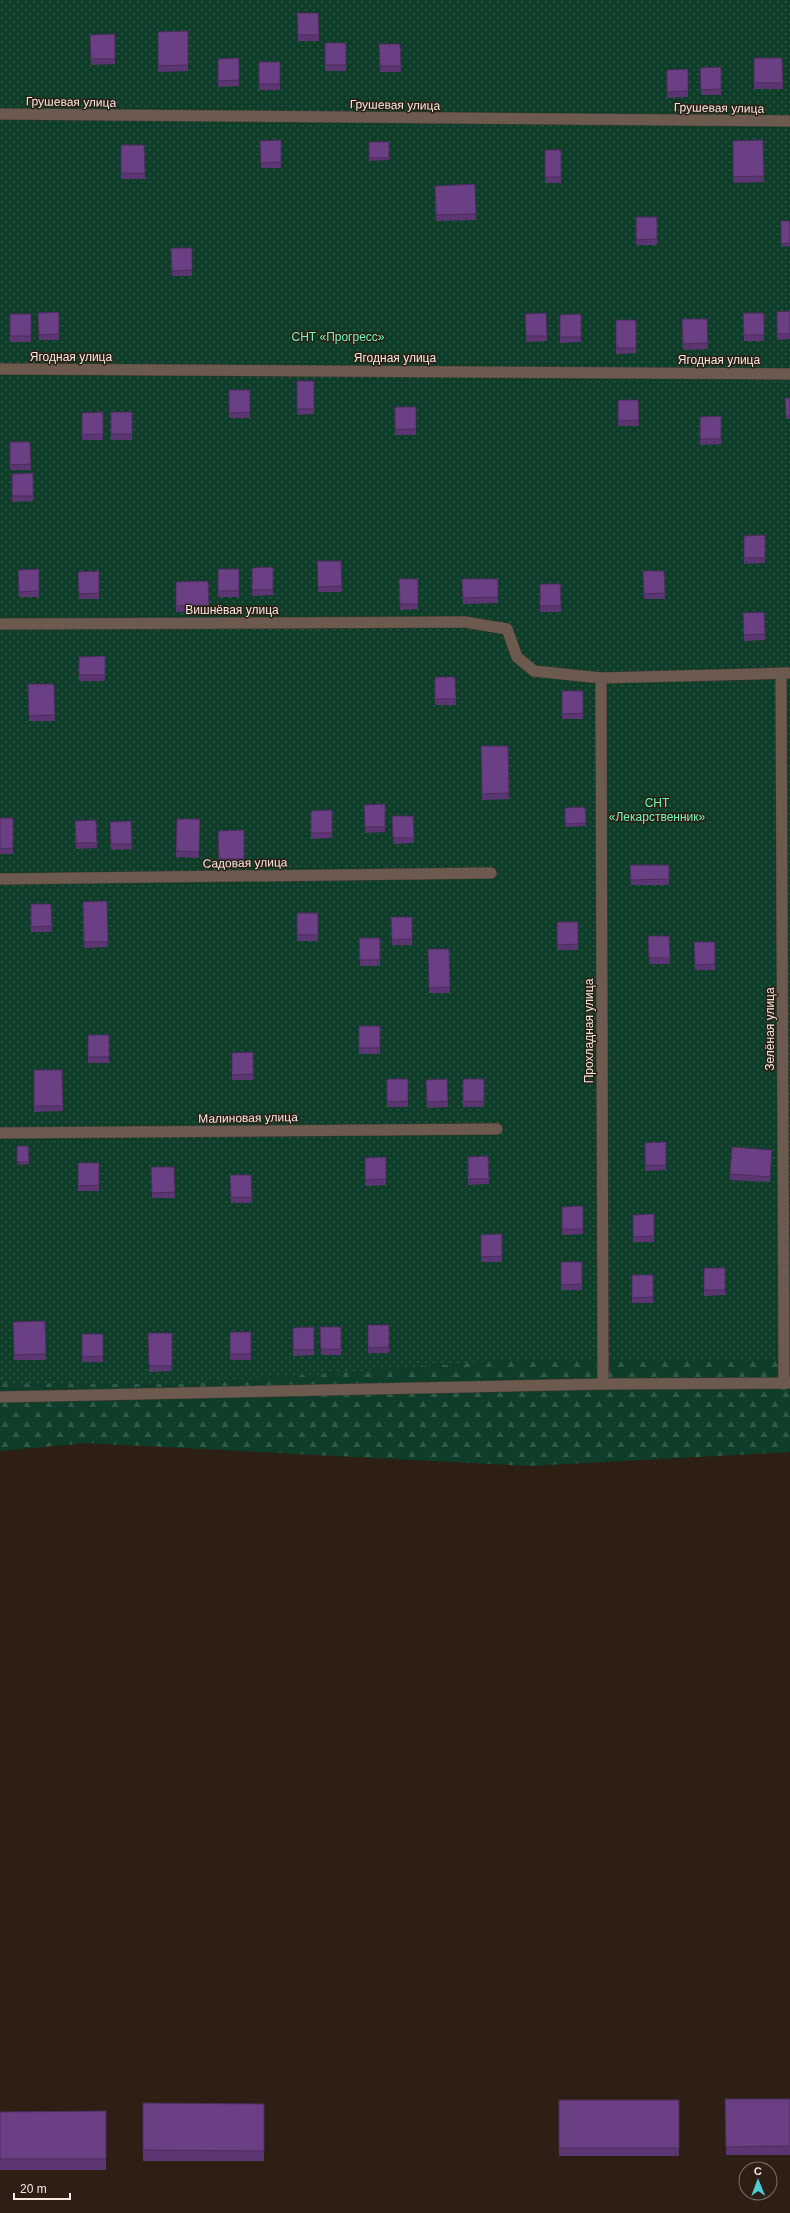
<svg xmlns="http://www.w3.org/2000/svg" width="790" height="2213" font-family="Arial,sans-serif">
	<defs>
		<pattern id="grass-dots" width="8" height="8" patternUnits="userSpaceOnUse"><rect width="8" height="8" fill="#0e3d29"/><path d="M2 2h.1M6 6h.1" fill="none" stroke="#325948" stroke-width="1.8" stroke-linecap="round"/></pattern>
		<pattern id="forest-firs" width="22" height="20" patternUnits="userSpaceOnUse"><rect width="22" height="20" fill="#0e3d29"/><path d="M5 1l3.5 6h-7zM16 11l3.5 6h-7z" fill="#325948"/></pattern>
	</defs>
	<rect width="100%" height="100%" fill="#2d1f14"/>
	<path fill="url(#grass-dots)" d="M0,0H790V1410L0,1394Z"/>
	<path fill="url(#forest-firs)" d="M510,1360H790V1452L528,1466L87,1443L0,1451V1383L182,1384Z"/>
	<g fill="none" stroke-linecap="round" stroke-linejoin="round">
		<g stroke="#463a33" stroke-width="12">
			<g id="minor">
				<path d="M0,114L790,121"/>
				<path d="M0,369L790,374"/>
				<path d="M0,624L465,622L507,629L517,657L534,671L601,678L790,673"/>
				<path d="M781,673L784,1384"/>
				<path d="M601,678L603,1384"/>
				<path d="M0,879L491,873"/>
				<path d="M0,1133L497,1129"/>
				<path d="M0,1397L603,1384L790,1383"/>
			</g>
		</g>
		<use href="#minor" stroke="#6b5a4d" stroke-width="11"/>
	</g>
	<g fill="#5c3672">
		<path d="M297,13H318L319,41H298Z"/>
		<path d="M188,31V71L158,72V32Z"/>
		<path d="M115,34V64L91,65L90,35Z"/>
		<rect x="325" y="43" width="21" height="28"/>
		<path d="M379,44H400L401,72H380Z"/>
		<path d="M239,58V86L218,87V59Z"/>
		<path d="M754,58H782L783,89H754Z"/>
		<rect x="259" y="62" width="21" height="28"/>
		<path d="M721,67V95H701L700,68Z"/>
		<path d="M688,69V97L667,98V70Z"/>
		<path d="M281,140V168H261L260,141Z"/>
		<path d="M763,140L764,182L733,183V141Z"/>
		<path d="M369,142H389V160L369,161Z"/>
		<path d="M121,145H144L145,179H121Z"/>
		<rect x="545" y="150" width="16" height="33"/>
		<path d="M475,184L476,220L436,221L435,186Z"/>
		<rect x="636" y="217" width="21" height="28"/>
		<path d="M781,221H790V246L781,247Z"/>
		<path d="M171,248H192V276H172Z"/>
		<path d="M790,311V339L777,340V312Z"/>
		<path d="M59,312V340H39L38,313Z"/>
		<path d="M546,313L547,341L526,342L525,314Z"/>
		<path d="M743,313H764V341H744Z"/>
		<rect x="10" y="314" width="21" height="28"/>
		<path d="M581,314V342L560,343V315Z"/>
		<path d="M682,319H707L708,349L683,350Z"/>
		<path d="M616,320H636V353L616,354Z"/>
		<path d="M297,381H314V414L297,415Z"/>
		<rect x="229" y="390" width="21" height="28"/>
		<path d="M785,398H790V419H786Z"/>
		<path d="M618,400H638L639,426H618Z"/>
		<rect x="395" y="407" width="21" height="28"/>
		<path d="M103,412V440H82V413Z"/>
		<rect x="111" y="412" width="21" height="28"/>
		<path d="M721,416V444L700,445V417Z"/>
		<path d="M10,442H30L31,470H10Z"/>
		<path d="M33,473V501L12,502V474Z"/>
		<path d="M765,535V563L744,564V536Z"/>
		<path d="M317,561H341L342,592H318Z"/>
		<path d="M273,567V595L252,596V568Z"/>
		<path d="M39,569V597H19L18,570Z"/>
		<rect x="218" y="569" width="21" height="28"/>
		<path d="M99,571V599H79L78,572Z"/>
		<path d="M643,571H664L665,599H644Z"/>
		<path d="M399,579H418V609L400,610Z"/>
		<path d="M462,579H498V603L463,604Z"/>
		<path d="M208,581L209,611L176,612V582Z"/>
		<path d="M540,584H560L561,612H540Z"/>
		<path d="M764,612L765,640L744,641L743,613Z"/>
		<path d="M105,656V681H79V657Z"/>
		<path d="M435,677H455L456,705H435Z"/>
		<path d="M28,684H54L55,721H29Z"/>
		<rect x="562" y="691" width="21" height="28"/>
		<path d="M481,746H508L509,799L482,800Z"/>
		<path d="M385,804V832L365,833L364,805Z"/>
		<path d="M585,807L586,826L565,827V808Z"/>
		<path d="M332,810V838L311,839V811Z"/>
		<path d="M392,816H413L414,843L393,844Z"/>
		<rect x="0" y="818" width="13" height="36"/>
		<path d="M177,819L200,825L199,858L176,857Z"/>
		<path d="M96,820L97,848L76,849L75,821Z"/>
		<path d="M131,821L132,849L111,850L110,822Z"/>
		<path d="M244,830V864L219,865L218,831Z"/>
		<path d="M630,865H669V885H631Z"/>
		<path d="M107,901L108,947L84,948L83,902Z"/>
		<path d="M31,904H51L52,932H31Z"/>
		<rect x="297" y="913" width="21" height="28"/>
		<path d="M391,917H412V945H392Z"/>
		<rect x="557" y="922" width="21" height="28"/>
		<path d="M648,936H669L670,964H649Z"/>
		<path d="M359,938H380V966H360Z"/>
		<path d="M694,942H715V970H695Z"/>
		<path d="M428,949H449L450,993H429Z"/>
		<rect x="359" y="1026" width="21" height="28"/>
		<rect x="88" y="1035" width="21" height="28"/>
		<path d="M253,1052V1080H232V1053Z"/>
		<path d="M34,1070H62L63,1111L34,1112Z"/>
		<rect x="387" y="1079" width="21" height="28"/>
		<path d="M447,1079L448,1107L427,1108L426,1080Z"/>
		<rect x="463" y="1079" width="21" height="28"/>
		<path d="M666,1142V1170L645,1171V1143Z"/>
		<path d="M17,1146H28L29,1164L17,1165Z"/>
		<path d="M488,1156L489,1184L468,1185V1157Z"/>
		<path d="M772,1156L770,1182L730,1180V1174Z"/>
		<path d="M386,1157V1185L365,1186V1158Z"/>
		<rect x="78" y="1163" width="21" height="28"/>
		<path d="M151,1167H174L175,1198H152Z"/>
		<path d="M230,1175H251L252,1203H231Z"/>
		<path d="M583,1206V1234L562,1235V1207Z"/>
		<path d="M654,1214V1242H633V1215Z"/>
		<path d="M502,1234V1262H481V1235Z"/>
		<rect x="561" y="1262" width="21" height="28"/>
		<path d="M704,1268H725V1295L704,1296Z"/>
		<rect x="632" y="1275" width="21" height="28"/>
		<path d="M45,1321L46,1360H14L13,1322Z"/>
		<rect x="368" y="1325" width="21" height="28"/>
		<path d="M314,1327V1355L293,1356V1328Z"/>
		<path d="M320,1327H341V1355H321Z"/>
		<rect x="230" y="1332" width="21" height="28"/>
		<path d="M148,1333H172V1371L149,1372Z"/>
		<rect x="82" y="1334" width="21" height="28"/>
		<path d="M725,2099H790V2155H726Z"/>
		<rect x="559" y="2100" width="120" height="56"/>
		<path d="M143,2103L264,2104V2161H143Z"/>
		<path d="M106,2111V2170H0V2112Z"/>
	</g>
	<g fill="#6b3f84" stroke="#4b2c5c">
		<path d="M297,13H318L319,35H298Z"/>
		<path d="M188,31V65L158,66V32Z"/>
		<path d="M115,34V59H91L90,35Z"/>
		<rect x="325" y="43" width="21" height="22"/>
		<path d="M379,44H400L401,66H380Z"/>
		<path d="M239,58V80L218,81V59Z"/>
		<path d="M754,58H782L783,83H754Z"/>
		<rect x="259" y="62" width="21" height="22"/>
		<path d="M721,67V89L701,90L700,68Z"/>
		<path d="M688,69V91L667,92V70Z"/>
		<path d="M281,140V162L261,163L260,141Z"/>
		<path d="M763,140L764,176L733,177V141Z"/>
		<rect x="369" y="142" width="20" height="16"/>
		<path d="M121,145H144L145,173H121Z"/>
		<rect x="545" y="150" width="16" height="27"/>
		<path d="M475,184L476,214L436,215L435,186Z"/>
		<path d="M636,217H657V239L636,240Z"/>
		<path d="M781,221H790V243L781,244Z"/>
		<path d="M171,248H192V270L172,271Z"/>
		<path d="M790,311V334H777V312Z"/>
		<path d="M59,312V334L39,335L38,313Z"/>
		<path d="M546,313L547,336H526L525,314Z"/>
		<path d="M743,313H764V335H744Z"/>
		<rect x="10" y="314" width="21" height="22"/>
		<path d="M581,314V337H560V315Z"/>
		<path d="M682,319H707L708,343L683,344Z"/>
		<rect x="616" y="320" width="20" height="28"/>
		<rect x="297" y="381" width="17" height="28"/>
		<path d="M229,390H250V412L229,413Z"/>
		<path d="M785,398H790V416H786Z"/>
		<path d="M618,400H638L639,420L618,421Z"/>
		<rect x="395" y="407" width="21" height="22"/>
		<path d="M103,412V434L82,435V413Z"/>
		<rect x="111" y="412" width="21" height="22"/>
		<path d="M721,416V439H700V417Z"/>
		<path d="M10,442H30L31,464L10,465Z"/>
		<path d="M33,473V496H12V474Z"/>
		<path d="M765,535V558H744V536Z"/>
		<path d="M317,561H341L342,586L318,587Z"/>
		<path d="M273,567V590H252V568Z"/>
		<path d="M39,569V591L19,592L18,570Z"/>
		<rect x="218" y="569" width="21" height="22"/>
		<path d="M99,571V593L79,594L78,572Z"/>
		<path d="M643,571H664L665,593L644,594Z"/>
		<path d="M399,579H418V604H400Z"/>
		<path d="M462,579H498V597L463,598Z"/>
		<path d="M208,581L209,605L176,606V582Z"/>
		<path d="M540,584H560L561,606H540Z"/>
		<path d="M764,612L765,634L744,635L743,613Z"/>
		<path d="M105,656V675H79V657Z"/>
		<path d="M435,677H455L456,699H435Z"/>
		<path d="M28,684H54L55,715L29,716Z"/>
		<path d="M562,691H583V713L562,714Z"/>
		<path d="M481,746H508L509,793L482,794Z"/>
		<path d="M385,804V827H365L364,805Z"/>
		<path d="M585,807L586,823L565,824V808Z"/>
		<path d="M332,810V833H311V811Z"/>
		<path d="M392,816H413L414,838H393Z"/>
		<path d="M0,818H13V848L0,849Z"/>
		<path d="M177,819H200L199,852L176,851Z"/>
		<path d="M96,820L97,843H76L75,821Z"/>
		<path d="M131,821L132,844H111L110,822Z"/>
		<path d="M244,830V859H219L218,831Z"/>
		<path d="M630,865H669V879L631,880Z"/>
		<path d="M107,901L108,942H84L83,902Z"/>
		<path d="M31,904H51L52,926L31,927Z"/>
		<rect x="297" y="913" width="21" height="22"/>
		<path d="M391,917H412V939L392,940Z"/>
		<path d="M557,922H578V944L557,945Z"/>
		<path d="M648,936H669L670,958H649Z"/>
		<path d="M359,938H380V960H360Z"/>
		<path d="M694,942H715V964L695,965Z"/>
		<path d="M428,949H449L450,987L429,988Z"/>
		<rect x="359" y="1026" width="21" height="22"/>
		<rect x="88" y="1035" width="21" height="22"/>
		<path d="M253,1052V1074L232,1075V1053Z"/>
		<path d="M34,1070H62L63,1106H34Z"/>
		<path d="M387,1079H408V1101L387,1102Z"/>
		<path d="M447,1079L448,1101L427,1102L426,1080Z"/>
		<rect x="463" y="1079" width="21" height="22"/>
		<path d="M666,1142V1165H645V1143Z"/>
		<path d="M17,1146H28L29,1162H17Z"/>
		<path d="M732,1147L772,1150L770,1177L730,1174Z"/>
		<path d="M488,1156L489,1179H468V1157Z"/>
		<path d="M386,1157V1179L365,1180V1158Z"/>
		<path d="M78,1163H99V1185L78,1186Z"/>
		<path d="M151,1167H174L175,1192L152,1193Z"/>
		<path d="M230,1175H251L252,1197H231Z"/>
		<path d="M583,1206V1229H562V1207Z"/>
		<path d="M654,1214V1236L633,1237V1215Z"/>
		<path d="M502,1234V1256L481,1257V1235Z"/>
		<path d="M561,1262H582V1284L561,1285Z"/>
		<rect x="704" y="1268" width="21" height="22"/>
		<path d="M632,1275H653V1297L632,1298Z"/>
		<path d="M45,1321L46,1354L14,1355L13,1322Z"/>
		<path d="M368,1325H389V1347L368,1348Z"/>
		<path d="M314,1327V1350H293V1328Z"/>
		<path d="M320,1327H341V1349H321Z"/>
		<rect x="230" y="1332" width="21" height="22"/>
		<path d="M148,1333H172V1366H149Z"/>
		<path d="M82,1334H103V1356L82,1357Z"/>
		<path d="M725,2099H790V2146L726,2147Z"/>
		<rect x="559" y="2100" width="120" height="48"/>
		<path d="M143,2103L264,2104V2151L143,2150Z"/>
		<path d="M106,2111V2159H0V2112Z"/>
	</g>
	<g text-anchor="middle" stroke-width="3" stroke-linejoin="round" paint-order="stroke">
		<g font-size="12" fill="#f3e9e1" stroke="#2d1f14">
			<text transform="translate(71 102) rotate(1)" y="4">Грушевая улица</text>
			<text transform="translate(395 105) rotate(1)" y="4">Грушевая улица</text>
			<text transform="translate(719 108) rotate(1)" y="4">Грушевая улица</text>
			<text x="71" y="361">Ягодная улица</text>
			<text x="395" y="362">Ягодная улица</text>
			<text x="719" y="364">Ягодная улица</text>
			<text x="232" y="614">Вишнёвая улица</text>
			<text transform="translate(245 863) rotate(-1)" y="4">Садовая улица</text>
			<text transform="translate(770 1029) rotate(-90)" y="4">Зелёная улица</text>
			<text transform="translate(589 1031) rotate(-90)" y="4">Прохладная улица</text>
			<text transform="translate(248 1118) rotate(-1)" y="4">Малиновая улица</text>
		</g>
		<g font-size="12" fill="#6ff7bb" stroke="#2d1f14">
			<text x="338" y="341">СНТ «Прогресс»</text>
			<text x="657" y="807">СНТ<tspan x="657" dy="14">«Лекарственник»</tspan></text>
		</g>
	</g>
	<g transform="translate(758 2181) rotate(359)"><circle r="19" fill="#2d1f14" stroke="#7c7066"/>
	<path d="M0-3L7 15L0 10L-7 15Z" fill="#52cbd8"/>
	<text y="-6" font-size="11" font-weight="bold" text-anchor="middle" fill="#f3e9e1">С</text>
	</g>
	<path d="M14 2193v6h56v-6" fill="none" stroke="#f3e9e1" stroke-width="2"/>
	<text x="20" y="2193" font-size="12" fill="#f3e9e1" stroke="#2d1f14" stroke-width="3" paint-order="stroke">20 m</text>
</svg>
